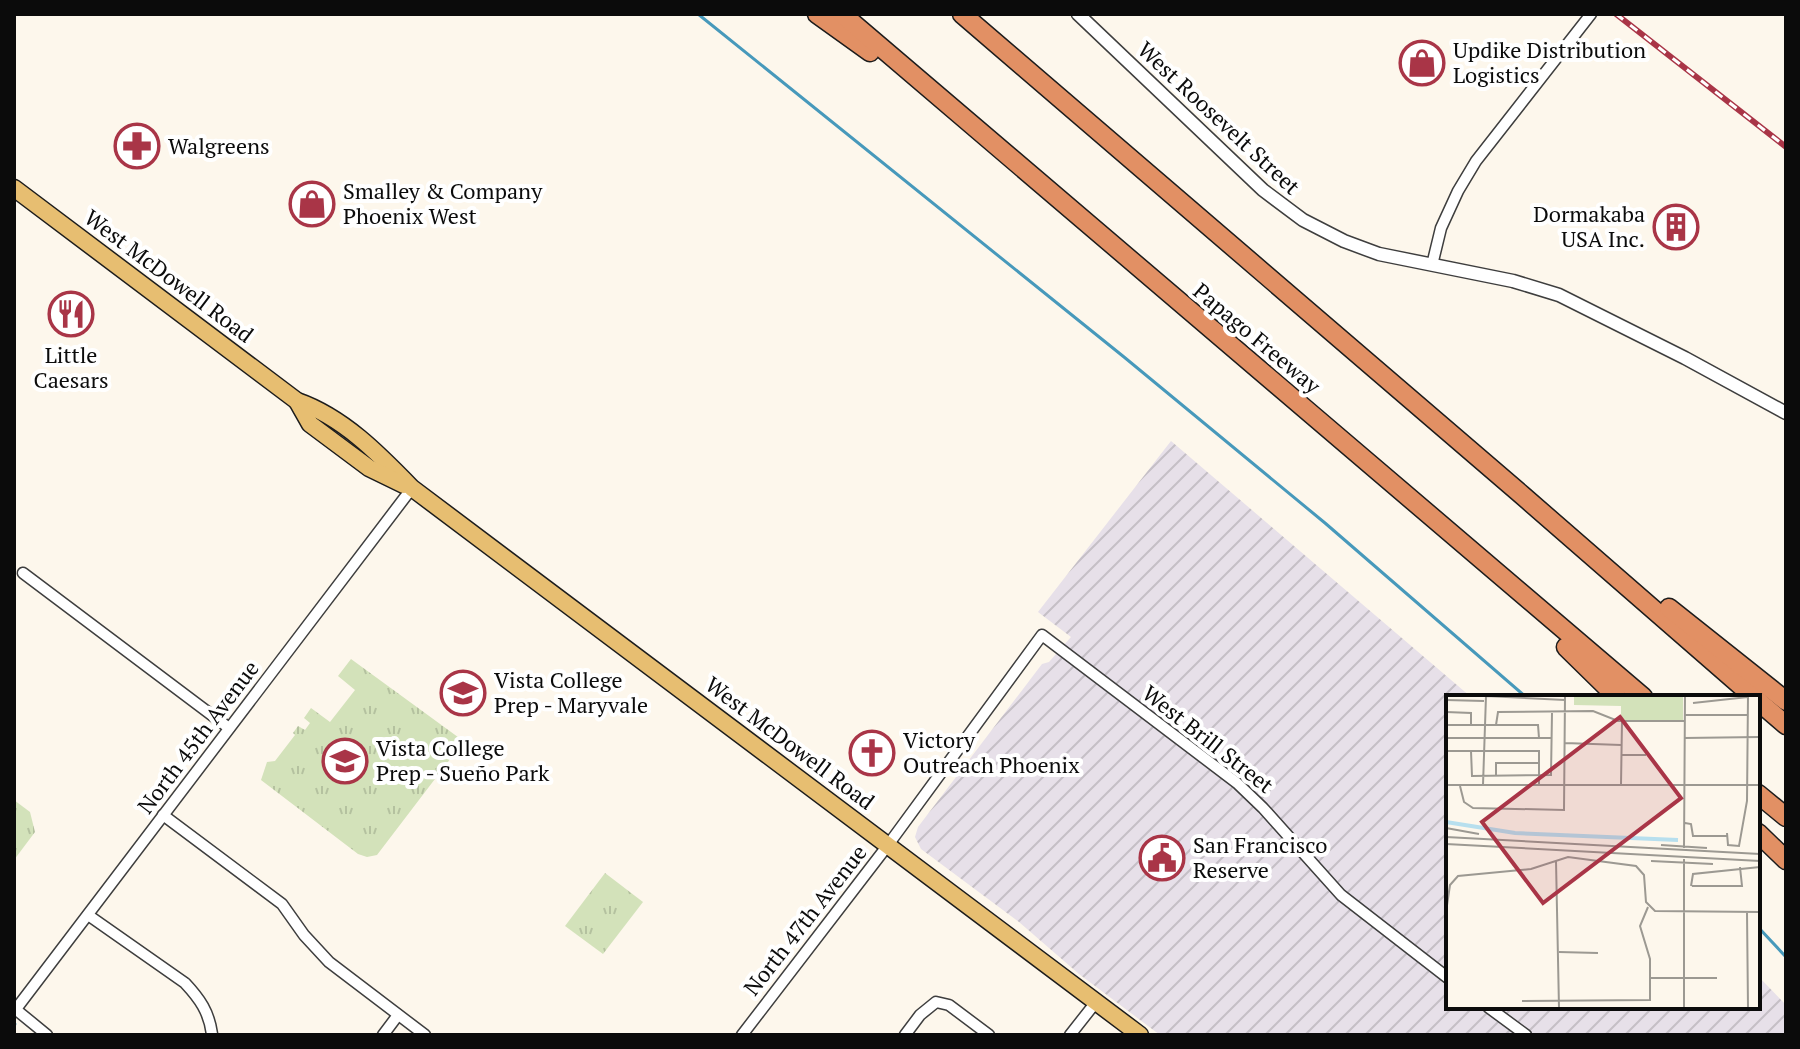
<svg xmlns="http://www.w3.org/2000/svg" width="1800" height="1049" font-family="'PT Serif',serif">
	<defs>
		<pattern id="industrial-furrows" width="10" height="10" patternUnits="userSpaceOnUse" patternTransform="scale(2)"><rect width="10" height="10" fill="#e7e0e9"/><path d="M-1 1l2-2M0 10L10 0M9 11l2-2" fill="none" stroke="#c5bfc6"/></pattern>
		<pattern id="grass-tufts" width="24" height="20" patternUnits="userSpaceOnUse" patternTransform="scale(2)"><rect width="24" height="20" fill="#d3e2ba"/><path d="M3 7l-1-3M5 7V3M7 7l1-3M15 17l-1-3M17 17v-4M19 17l1-3" fill="none" stroke="#b4c19f"/></pattern>
	</defs>
	<rect width="100%" height="100%" fill="#fdf7ec"/>
	<path fill="url(#industrial-furrows)" d="M1171,441L1471,697H1448V1007H1758V976L1786,1005V1035H1160L1079,974L1019,922L921,849L915,837L918,827L1042,664L1049,662L1071,637L1038,612Z"/>
	<g fill="url(#grass-tufts)">
		<path d="M351,659L462,740L454,754L377,855L367,857L358,854L261,780L267,762L275,761L295,735L293,733L298,726L305,730L310,723L304,718L311,708L330,722L355,690L338,676Z"/>
		<path d="M14,800L30,812L35,832L14,860Z"/>
		<path d="M605,873L643,902L603,954L565,926Z"/>
	</g>
	<g fill="none" stroke-linecap="round" stroke-linejoin="round">
		<g stroke="#4799bb" stroke-width="3">
			<path d="M698,14L1124,357L1325,523L1526,697"/>
			<path d="M1758,927L1786,957"/>
			<path d="M14,1024H15"/>
		</g>
		<g stroke="#3e3e3e" stroke-width="13">
			<g id="minor">
				<path d="M1432,265L1441,228L1458,191L1476,161L1591,14"/>
				<path d="M23,573L229,728"/>
				<path d="M163,815L282,904L304,935L329,962L425,1035"/>
				<path d="M88,915L185,983C200,999 209,1012 212,1034"/>
				<path d="M1488,1007L1526,1035"/>
				<path d="M14,1008L47,1035"/>
				<path d="M16,1009L412,488"/>
				<path d="M383,1035L398,1015"/>
				<path d="M742,1035L888,845L1042,635L1237,783L1263,808L1341,895L1448,978"/>
				<path d="M905,1035L920,1015L936,1002L949,1005L989,1035"/>
				<path d="M1070,1035L1096,1002"/>
			</g>
		</g>
		<g stroke="#3e3e3e" stroke-width="15">
			<path id="tertiary" d="M1078,14L1263,190L1303,220L1344,241L1379,254L1513,281L1559,295L1685,358L1786,413"/>
		</g>
		<g stroke="#1c1c1c" stroke-width="19">
			<g id="primary">
				<path d="M14,188L297,401C343,417 379,454 412,488L1140,1035"/>
				<path d="M297,401L310,424L369,468L404,485"/>
			</g>
		</g>
		<g stroke="#1c1c1c" stroke-width="21">
			<g id="motorway">
				<path d="M817,14L870,52"/>
				<path d="M842,14L1643,697"/>
				<path d="M962,14L1522,495L1754,697"/>
				<path d="M1669,608L1786,701"/>
				<path d="M1566,647L1617,697"/>
				<path d="M1758,701L1786,725"/>
				<path d="M1758,794L1786,817"/>
				<path d="M1758,833L1786,860"/>
			</g>
		</g>
		<use href="#minor" stroke="#fff" stroke-width="10"/>
		<use href="#tertiary" stroke="#fff" stroke-width="12"/>
		<use href="#primary" stroke="#e7be71" stroke-width="16"/>
		<use href="#motorway" stroke="#e29064" stroke-width="18"/>
		<g stroke="#a93547" stroke-width="6">
			<path id="rail" d="M1616,14L1786,147"/>
		</g>
		<use href="#rail" stroke="#fff" stroke-width="3" stroke-dasharray="9" stroke-linecap="butt"/>
	</g>
	<defs>
		<g id="shop-ring" transform="scale(2.3)"><circle r="9.5" fill="#fff" stroke="#a93547" stroke-width="1.5"/><path d="M-5-2.5h2.3a2.7 3.5 0 0 1 5.4 0H5L5.5 6h-11ZM-1.5-2.5h3a1.5 2.3 0 0 0-3 0Z" fill="#a93547"/></g>
		<g id="pharmacy-ring" transform="scale(2.3)"><circle r="9.5" fill="#fff" stroke="#a93547" stroke-width="1.5"/><path d="M-2-6h4v4h4v4h-4v4h-4v-4h-4v-4h4Z" fill="#a93547"/></g>
		<g id="building-ring" transform="scale(2.3)"><circle r="9.5" fill="#fff" stroke="#a93547" stroke-width="1.5"/><path d="M-4-6H4V6H1V3H-1V6H-4ZM-2.5-4.3h1.7v1.8h-1.7ZM.8-4.3h1.7v1.8H.8ZM-2.5-1h1.7V.8h-1.7ZM.8-1h1.7V.8H.8Z" fill="#a93547"/></g>
		<g id="restaurant-ring" transform="scale(2.3)"><circle r="9.5" fill="#fff" stroke="#a93547" stroke-width="1.5"/><path d="M-5-6h1v4h1v-4h1v4h1v-4h1v5L-1.5 .5V6h-2V.5L-5-1ZM5-6V6H3V1.5H1.5Q1.5-4 5-6Z" fill="#a93547"/></g>
		<g id="school-ring" transform="scale(2.3)"><circle r="9.5" fill="#fff" stroke="#a93547" stroke-width="1.5"/><path d="M0-5L7-2L0 1L-7-2ZM-4 1L0 2.5L4 1V4Q0 6-4 4Z" fill="#a93547"/></g>
		<g id="church-ring" transform="scale(2.3)"><circle r="9.5" fill="#fff" stroke="#a93547" stroke-width="1.5"/><path d="M-1.2-6h2.4v3.5h3.3v2.4h-3.3V6h-2.4V-.1h-3.3v-2.4h3.3Z" fill="#a93547"/></g>
		<g id="civic-ring" transform="scale(2.3)"><circle r="9.5" fill="#fff" stroke="#a93547" stroke-width="1.5"/><path d="M-.6-6.5H3V-4.5H.6V-3L4-1V1h2V6H-6V1h2V-1L-.6-3ZM-1.2 2.5V6h2.4V2.5Z" fill="#a93547"/></g>
	</defs>
	<g fill-rule="evenodd">
		<use href="#shop-ring" x="1422" y="63"/>
		<use href="#pharmacy-ring" x="137" y="146"/>
		<use href="#shop-ring" x="312" y="204"/>
		<use href="#building-ring" x="1676" y="227"/>
		<use href="#restaurant-ring" x="71" y="314"/>
		<use href="#school-ring" x="463" y="693"/>
		<use href="#church-ring" x="872" y="753"/>
		<use href="#school-ring" x="345" y="761"/>
		<use href="#civic-ring" x="1162" y="858"/>
	</g>
	<g text-anchor="middle" stroke-width="8" stroke-linejoin="round" paint-order="stroke">
		<g font-size="22" fill="#0b0b0b" stroke="#fff" text-anchor="start">
			<text x="1453" y="58">Updike Distribution<tspan x="1453" dy="25">Logistics</tspan></text>
			<text x="168" y="154">Walgreens</text>
			<text x="343" y="199">Smalley &amp; Company<tspan x="343" dy="25">Phoenix West</tspan></text>
			<text x="1645" y="222" text-anchor="end">Dormakaba<tspan x="1645" dy="25">USA Inc.</tspan></text>
			<text x="71" y="363" text-anchor="middle">Little<tspan x="71" dy="25">Caesars</tspan></text>
			<text x="494" y="688">Vista College<tspan x="494" dy="25">Prep - Maryvale</tspan></text>
			<text x="903" y="748">Victory<tspan x="903" dy="25">Outreach Phoenix</tspan></text>
			<text x="376" y="756">Vista College<tspan x="376" dy="25">Prep - Sueño Park</tspan></text>
			<text x="1193" y="853">San Francisco<tspan x="1193" dy="25">Reserve</tspan></text>
		</g>
		<g font-size="22" fill="#0b0b0b" stroke="#fff">
			<text transform="translate(1219 118) rotate(43)" y="8">West Roosevelt Street</text>
			<text transform="translate(169 276) rotate(37)" y="8">West McDowell Road</text>
			<text transform="translate(1257 338) rotate(40)" y="8">Papago Freeway</text>
			<text transform="translate(198 737) rotate(-53)" y="8">North 45th Avenue</text>
			<text transform="translate(1208 739) rotate(38)" y="8">West Brill Street</text>
			<text transform="translate(790 743) rotate(37)" y="8">West McDowell Road</text>
			<text transform="translate(805 920) rotate(-52)" y="8">North 47th Avenue</text>
		</g>
	</g>
	<g transform="translate(1446 695)">
		<rect width="314" height="314" fill="#fdf7ec"/>
		<path d="M128,1H237V25L175,26V11L128,10Z" fill="#d3e2ba"/>
		<path fill="none" stroke="#b7dfee" stroke-width="4" d="M0,127L69,138L232,145"/>
		<path fill="none" stroke="#9c9992" stroke-width="2" d="M0,5L38,6M247,8L302,2M0,17L25,18V30M238,20H302M0,30H92L93,43M50,30L52,17L147,16L172,26H238M0,43H106M238,43L314,42M119,48L175,50M0,56H93V90M25,56L26,81L105,80L106,18M175,60H200M50,81V68H93M0,90H314M37,90L40,1L119,5M175,90L176,26M14,91L18,107L27,113L118,115L119,1M239,128L245,129L247,141H281M0,133L33,139M281,138L282,150L293,151L301,106L302,1M0,142L314,159M0,149L314,166M215,150L261,153M238,153L239,1M110,166L113,313M205,166L267,169M245,191L247,179L314,172M246,191H296L294,172M0,217L4,190L12,181L85,174L122,162L190,171L198,180L200,207L209,216L314,217M301,217L302,313M113,257L152,258M205,283H271M76,306L204,305V264L194,231L202,212M238,313V164"/>
		<path fill="#a93547" fill-opacity="0.15" stroke="#a93547" stroke-width="4" d="M174,22L235,103L97,208L36,127Z"/>
		<rect width="314" height="314" fill="none" stroke="#0b0b0b" stroke-width="4"/>
	</g>
	<rect width="1800" height="1049" fill="none" stroke="#0b0b0b" stroke-width="32"/>
</svg>
